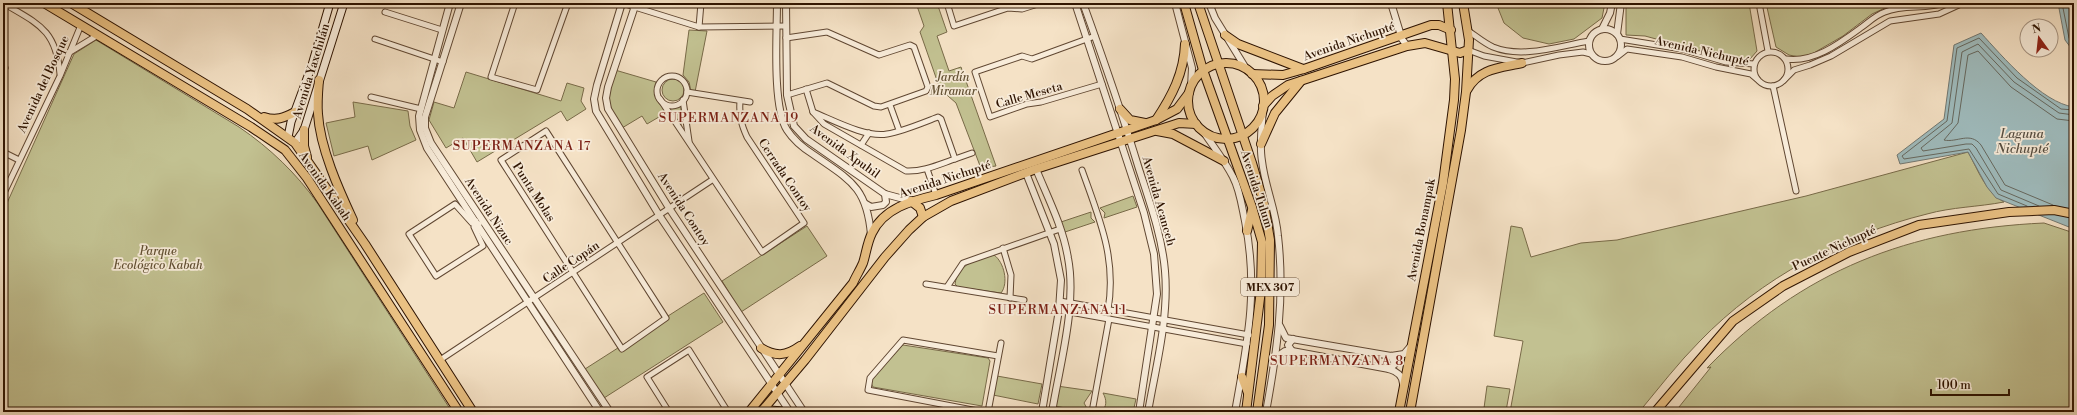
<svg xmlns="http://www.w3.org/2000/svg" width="2077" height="415" font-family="'Libre Bodoni',serif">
	<rect width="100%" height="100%" fill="#f5e2c6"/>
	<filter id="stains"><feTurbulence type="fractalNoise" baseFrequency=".005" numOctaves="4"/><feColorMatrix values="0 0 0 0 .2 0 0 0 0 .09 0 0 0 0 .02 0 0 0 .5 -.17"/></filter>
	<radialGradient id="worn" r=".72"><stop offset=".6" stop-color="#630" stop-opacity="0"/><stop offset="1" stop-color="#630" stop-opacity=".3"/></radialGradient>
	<g fill="#c2c191" stroke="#786a48">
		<path d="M916,3H937L947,32L937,36L949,71L961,67L996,166L987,167L982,171L956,103L940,89L920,32L924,26Z"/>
		<path d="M1496,3H1605L1602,18L1574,39L1549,44L1523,38L1504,23Z"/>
		<path d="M1626,3H1749L1757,51L1750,59L1723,57L1645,36L1626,35Z"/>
		<path d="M1766,3H1919L1887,7L1872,14L1843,36L1805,58L1789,55L1776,47Z"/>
		<path d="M689,30L707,31L695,92L691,91L689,82L683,75Z"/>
		<path d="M96,40L239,127C270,148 297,174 318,204L452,412H3V212L74,54Z"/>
		<path d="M615,70L656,82C655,92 655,99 663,106L664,114L647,124L642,116L622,128C605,99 607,102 615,70Z"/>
		<path d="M466,72L561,101L567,83L584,88L581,101L586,109L567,121L561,111L477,162L463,138L446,148L429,120L434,102L454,108Z"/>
		<circle cx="673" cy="90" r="11"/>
		<path d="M353,102L408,111L410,126L416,140L372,160L368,146L334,156L326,123L355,117Z"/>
		<path d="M681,105V126L667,108Z"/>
		<path d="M1968,152C1978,170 1986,193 2004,202C1978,207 1952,207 1927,214C1842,235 1761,278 1700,341C1678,363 1659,388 1639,412H1510L1523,341L1494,336L1511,226L1522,228L1531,257L1581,243L1617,240L1806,196Z"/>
		<path d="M1133,196L1137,207L1104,218L1105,213L1100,208Z"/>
		<path d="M1091,212V218L1095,222L1062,233L1058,223Z"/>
		<path d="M2044,223L2074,233V412H1675L1711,367L1707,368C1802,270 1910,229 2044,223Z"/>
		<path d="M807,226L827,256L741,312L722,281Z"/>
		<path d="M994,255C1004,262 1009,283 1001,293L958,287L955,284C958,263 977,260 994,255Z"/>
		<path d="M704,293L723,322L604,398L585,369Z"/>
		<path d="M903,345L988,358L990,361L982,406L873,387L871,383L872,377Z"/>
		<path d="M997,376L1042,384L1038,404L993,395Z"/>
		<path d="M1057,386L1092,391L1084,403L1089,412L1054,406Z"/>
		<path d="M1487,386L1510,389L1506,411L1484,408Z"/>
		<path d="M1103,393L1136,399L1133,412H1101C1107,407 1107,400 1103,393Z"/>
	</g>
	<g fill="#9fbcbe" stroke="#727872">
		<path d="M2058,3H2074V52L2065,40Z"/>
		<path d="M1981,33C2002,56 2042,103 2074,107V229L1996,198L1987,187L1968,152L1900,164L1897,155L1944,119L1954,45Z"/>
	</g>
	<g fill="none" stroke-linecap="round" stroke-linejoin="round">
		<g stroke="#66685f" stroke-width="1">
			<path d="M2062,3L2069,38L2074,46"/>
			<path d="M2053,205L2005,185L1981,145C1970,131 1957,143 1944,140L1958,123L1968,55L1978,51L2011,87L2057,119L2074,121"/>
			<path d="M2027,206L1998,194L1969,149L1904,159L1902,156L1947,121L1957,48L1979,38L2017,78L2061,109L2074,110"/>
			<path d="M2039,206L2001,190L1976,148L1972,144H1966L1923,151L1921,148L1952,123L1962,52L1978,44L2014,82L2059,113L2074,115"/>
		</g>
		<g stroke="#604732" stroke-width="7">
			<g id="minor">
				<path d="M3,3C38,24 56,29 60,74"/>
				<path d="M515,3L491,77L537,90L568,3"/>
				<path d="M622,3L699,27L786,26"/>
				<path d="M947,3L954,26L1008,8L1022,9L1041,3"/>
				<path d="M1759,3L1768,51"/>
				<path d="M385,12L442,30"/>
				<path d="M699,27L701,3"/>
				<path d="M1467,30C1476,36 1484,43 1493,47C1522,59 1559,46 1589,41"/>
				<path d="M1095,36L1032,59L1022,56L975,72L990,117L1027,104L1041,102L1102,84"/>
				<path d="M786,38L827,32L879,55L910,45L914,47L928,87L926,91L881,107L874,106L827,83L787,95"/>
				<path d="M375,39L443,62"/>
				<path d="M1620,39L1682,49L1726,62L1754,64"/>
				<path d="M1468,50L1484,56L1522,63L1559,55L1583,52L1591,54"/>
				<circle cx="1771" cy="69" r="17"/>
				<path d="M70,52L98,35"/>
				<path d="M1618,56L1627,49L1682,57L1716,67L1751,74L1757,79"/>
				<path d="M1786,59C1814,63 1840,43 1862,27C1869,22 1876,15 1885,12C1904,4 1926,10 1945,3"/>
				<path d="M3,67L5,68L3,71"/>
				<circle cx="672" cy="91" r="15"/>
				<path d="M1784,80L1794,70L1810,65L1831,56L1890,21L1939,14L1963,3"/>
				<path d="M1773,86L1796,191"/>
				<path d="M806,89L813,112"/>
				<path d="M687,92L750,102"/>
				<path d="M371,97L421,109"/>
				<path d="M660,99L762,252L804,223L747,137C741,124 739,115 740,101"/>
				<path d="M683,100L689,141"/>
				<path d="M890,105L899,130"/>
				<path d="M813,112C833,120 866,138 887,134C904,131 922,123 938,117L941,119L955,159C940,164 923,172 906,171L824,124Z"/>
				<path d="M546,131L666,318L622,349L501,160Z"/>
				<path d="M861,145L869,133"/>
				<path d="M3,152L19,160"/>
				<path d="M955,159L972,153"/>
				<path d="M927,169L936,195"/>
				<path d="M1082,170C1099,218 1117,258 1108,310"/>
				<path d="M3,195L60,76L81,25"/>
				<path d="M476,221L472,223L455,204L409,234L436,276L483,246L474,227L479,224"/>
				<path d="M1003,248L1011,275L1010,298"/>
				<path d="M926,284L1024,300"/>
				<path d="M947,287L963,263L1060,229"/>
				<path d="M1060,301L1249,335"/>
				<path d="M1059,310L1247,344"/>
				<path d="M440,360L712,180"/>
				<path d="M669,412L647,377L689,350L728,412"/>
				<path d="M983,412L868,390L870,378L903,340L998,356"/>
				<path d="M988,412L1001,343"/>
				<path d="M1092,412L1109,319"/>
			</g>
		</g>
		<g stroke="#604732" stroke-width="8">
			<g id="tertiary">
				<path d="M450,3L419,116L420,130L427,148L600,412"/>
				<path d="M461,3L425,117V128L431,143L610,412"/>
				<path d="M622,3L597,85L594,99L596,111L659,215L790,412"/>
				<path d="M636,3L608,87L606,98L608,109L669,208L804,412"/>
				<path d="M777,3C777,32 772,107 787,130C794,141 803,148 814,155C850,180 867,187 871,235"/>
				<path d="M786,3L787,95L794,126L806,139L885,194L911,201"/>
				<path d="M1075,3L1144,213L1154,254L1157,294L1139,412"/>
				<path d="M1083,3C1103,58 1122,113 1139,169C1150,203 1162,236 1165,271C1169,318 1156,366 1148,412"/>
				<path d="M1175,3L1192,68L1191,87"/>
				<path d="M1209,3L1215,18L1247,70"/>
				<path d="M1391,3L1402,39L1407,46"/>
				<circle cx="1605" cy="45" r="16"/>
				<path d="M1602,29L1610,13L1612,3"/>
				<path d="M1617,34L1621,3"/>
				<path d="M1263,109C1262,126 1259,144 1262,161C1265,187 1276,210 1278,236C1285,297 1277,352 1266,412"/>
				<path d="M1203,131C1213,146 1225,161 1233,177C1240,190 1242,207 1245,221C1259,291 1247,344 1235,412"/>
				<path d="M1036,169C1048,198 1063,227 1068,258C1077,305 1060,364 1052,412"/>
				<path d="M1026,173L1054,244L1061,280L1059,310L1042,412"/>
				<path d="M866,204L871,207L883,205L886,202L885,194"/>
				<path d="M1280,326L1286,338L1391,356L1404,354L1410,347"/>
				<path d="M1292,351L1288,345L1293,339"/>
				<path d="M1275,358L1285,351H1292L1389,369C1396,371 1403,376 1403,384"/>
				<path d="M1389,369L1395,364L1391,356"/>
			</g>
		</g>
		<g stroke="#2e1300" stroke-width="9">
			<g id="secondary">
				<path d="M288,137L291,122L312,65L330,3"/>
				<path d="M295,143L304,130L344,3"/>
			</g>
		</g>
		<g stroke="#2e1300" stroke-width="10">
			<g id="primary">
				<path d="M44,3L251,127L285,150L307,178L459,412"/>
				<path d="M71,3L247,109L295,143L365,244L473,412"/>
				<path d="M1184,3L1203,70L1252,207L1262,242L1261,290L1246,412"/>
				<path d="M1198,3L1252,163L1264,204L1270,240L1269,325L1257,412"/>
				<path d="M3,4L6,3"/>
				<path d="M1225,35L1238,44L1303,69"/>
				<circle cx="1226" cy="101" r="38"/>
				<path d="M1252,74L1283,75L1304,69L1431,25H1439L1451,30"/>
				<path d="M319,80C318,92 317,103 318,114C320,148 339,190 353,220"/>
				<path d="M1467,90C1479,68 1500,68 1522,63"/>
				<path d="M1263,106L1272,96L1288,85L1407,46L1425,43L1460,53L1468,50"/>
				<path d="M1120,109L1130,120L1145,123"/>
				<path d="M264,117C276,121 284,118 295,112"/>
				<path d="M1156,120C1172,96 1184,73 1185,44"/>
				<path d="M304,130V146L307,157"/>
				<path d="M1157,131L1173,134L1224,161"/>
				<path d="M1261,144L1275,113L1301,81"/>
				<path d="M911,201L920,208L923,217"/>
				<path d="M1247,231L1252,210"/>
				<path d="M761,348C776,357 786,356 800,346"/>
				<path d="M1242,377L1248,393"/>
				<path d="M763,410L790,412"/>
				<path d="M749,412L853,283C856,276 860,270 863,263C866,254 867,243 872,233C884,208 911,201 936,195L1156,120L1177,109L1189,93"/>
				<path d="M761,412L805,360L885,257L909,230L923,217L951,201L1036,169L1179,123L1196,124"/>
				<path d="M1399,412L1443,183L1454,100L1455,79L1447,3"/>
				<path d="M1410,412L1461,130L1466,92L1469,40L1463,3"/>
				<path d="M1655,412L1733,321L1783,286L1849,252L1919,225L2009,212L2054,210L2074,214"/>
			</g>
		</g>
		<use href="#minor" stroke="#f8ecda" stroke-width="5"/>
		<use href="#tertiary" stroke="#f8ecda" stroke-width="6"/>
		<use href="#secondary" stroke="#f8ecda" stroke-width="7"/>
		<use href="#primary" stroke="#eac183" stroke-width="8"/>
	</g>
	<g text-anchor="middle" stroke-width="3.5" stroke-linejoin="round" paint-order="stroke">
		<rect fill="#f8ecda" stroke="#6b5441" stroke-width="1" x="1241" y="278" width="58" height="18" rx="3"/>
		<g font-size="11" font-weight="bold" fill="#2e1300">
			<text x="1270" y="291">MEX 307</text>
		</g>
		<g font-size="12" fill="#2e1300" stroke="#f8ecda">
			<text transform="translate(1349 41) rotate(-19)" y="4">Avenida Nichupté</text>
			<text transform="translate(1702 51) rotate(13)" y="4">Avenida Nichupté</text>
			<text transform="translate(311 71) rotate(-73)" y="4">Avenida Yaxchilán</text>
			<text transform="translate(43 84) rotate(-65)" y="4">Avenida del Bosque</text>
			<text transform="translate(1029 95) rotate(-16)" y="4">Calle Meseta</text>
			<text transform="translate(845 151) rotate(36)" y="4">Avenida Xpuhil</text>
			<text transform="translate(785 175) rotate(56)" y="4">Cerrada Contoy</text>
			<text transform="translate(945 179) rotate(-18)" y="4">Avenida Nichupté</text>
			<text transform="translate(325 186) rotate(55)" y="4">Avenida Kabah</text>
			<text transform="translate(1257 189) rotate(72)" y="4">Avenida Tulum</text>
			<text transform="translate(534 192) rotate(57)" y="4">Punta Molas</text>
			<text transform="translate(1159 201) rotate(74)" y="4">Avenida Acanceh</text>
			<text transform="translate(684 209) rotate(57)" y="4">Avenida Contoy</text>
			<text transform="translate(489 211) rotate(57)" y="4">Avenida Nizuc</text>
			<text transform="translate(1421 230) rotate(-79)" y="4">Avenida Bonampak</text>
			<text transform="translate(1834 248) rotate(-25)" y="4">Puente Nichupté</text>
			<text transform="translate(571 262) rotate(-34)" y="4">Calle Copán</text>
		</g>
		<g font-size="12" font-style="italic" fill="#625033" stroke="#f8ecda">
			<text x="953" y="81">Jardín<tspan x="953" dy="14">Miramar</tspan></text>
			<text x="158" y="255">Parque<tspan x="158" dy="14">Ecológico Kabah</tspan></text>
		</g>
		<g font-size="13" letter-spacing="1" fill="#7a1f14" stroke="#f8ecda">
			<text x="729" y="122">SUPERMANZANA 19</text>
			<text x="522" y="150">SUPERMANZANA 17</text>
			<text x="1058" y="314">SUPERMANZANA 11</text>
			<text x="1337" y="365">SUPERMANZANA 8</text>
		</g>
		<g font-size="13" font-style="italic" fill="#564e42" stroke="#f8ecda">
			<text x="2022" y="138">Laguna<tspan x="2022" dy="15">Nichupté</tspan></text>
		</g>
	</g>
	<rect width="2077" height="415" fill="none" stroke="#f5e2c6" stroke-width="16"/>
	<rect x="4" y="4" width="2069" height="407" fill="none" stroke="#2e1300" stroke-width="2"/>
	<rect x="8" y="8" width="2061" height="399" fill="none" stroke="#2e1300"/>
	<g transform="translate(2039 38) rotate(345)"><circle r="19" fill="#f8ecda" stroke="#a79583"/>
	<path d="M0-3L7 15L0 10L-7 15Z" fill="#8f2418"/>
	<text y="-6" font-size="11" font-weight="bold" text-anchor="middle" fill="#2e1300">N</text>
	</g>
	<path d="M1931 389v6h78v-6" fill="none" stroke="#2e1300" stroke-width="2"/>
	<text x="1937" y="389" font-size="12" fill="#2e1300" stroke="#f8ecda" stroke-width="3" paint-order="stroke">100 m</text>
	<rect width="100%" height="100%" filter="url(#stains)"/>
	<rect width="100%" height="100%" fill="url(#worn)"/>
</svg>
